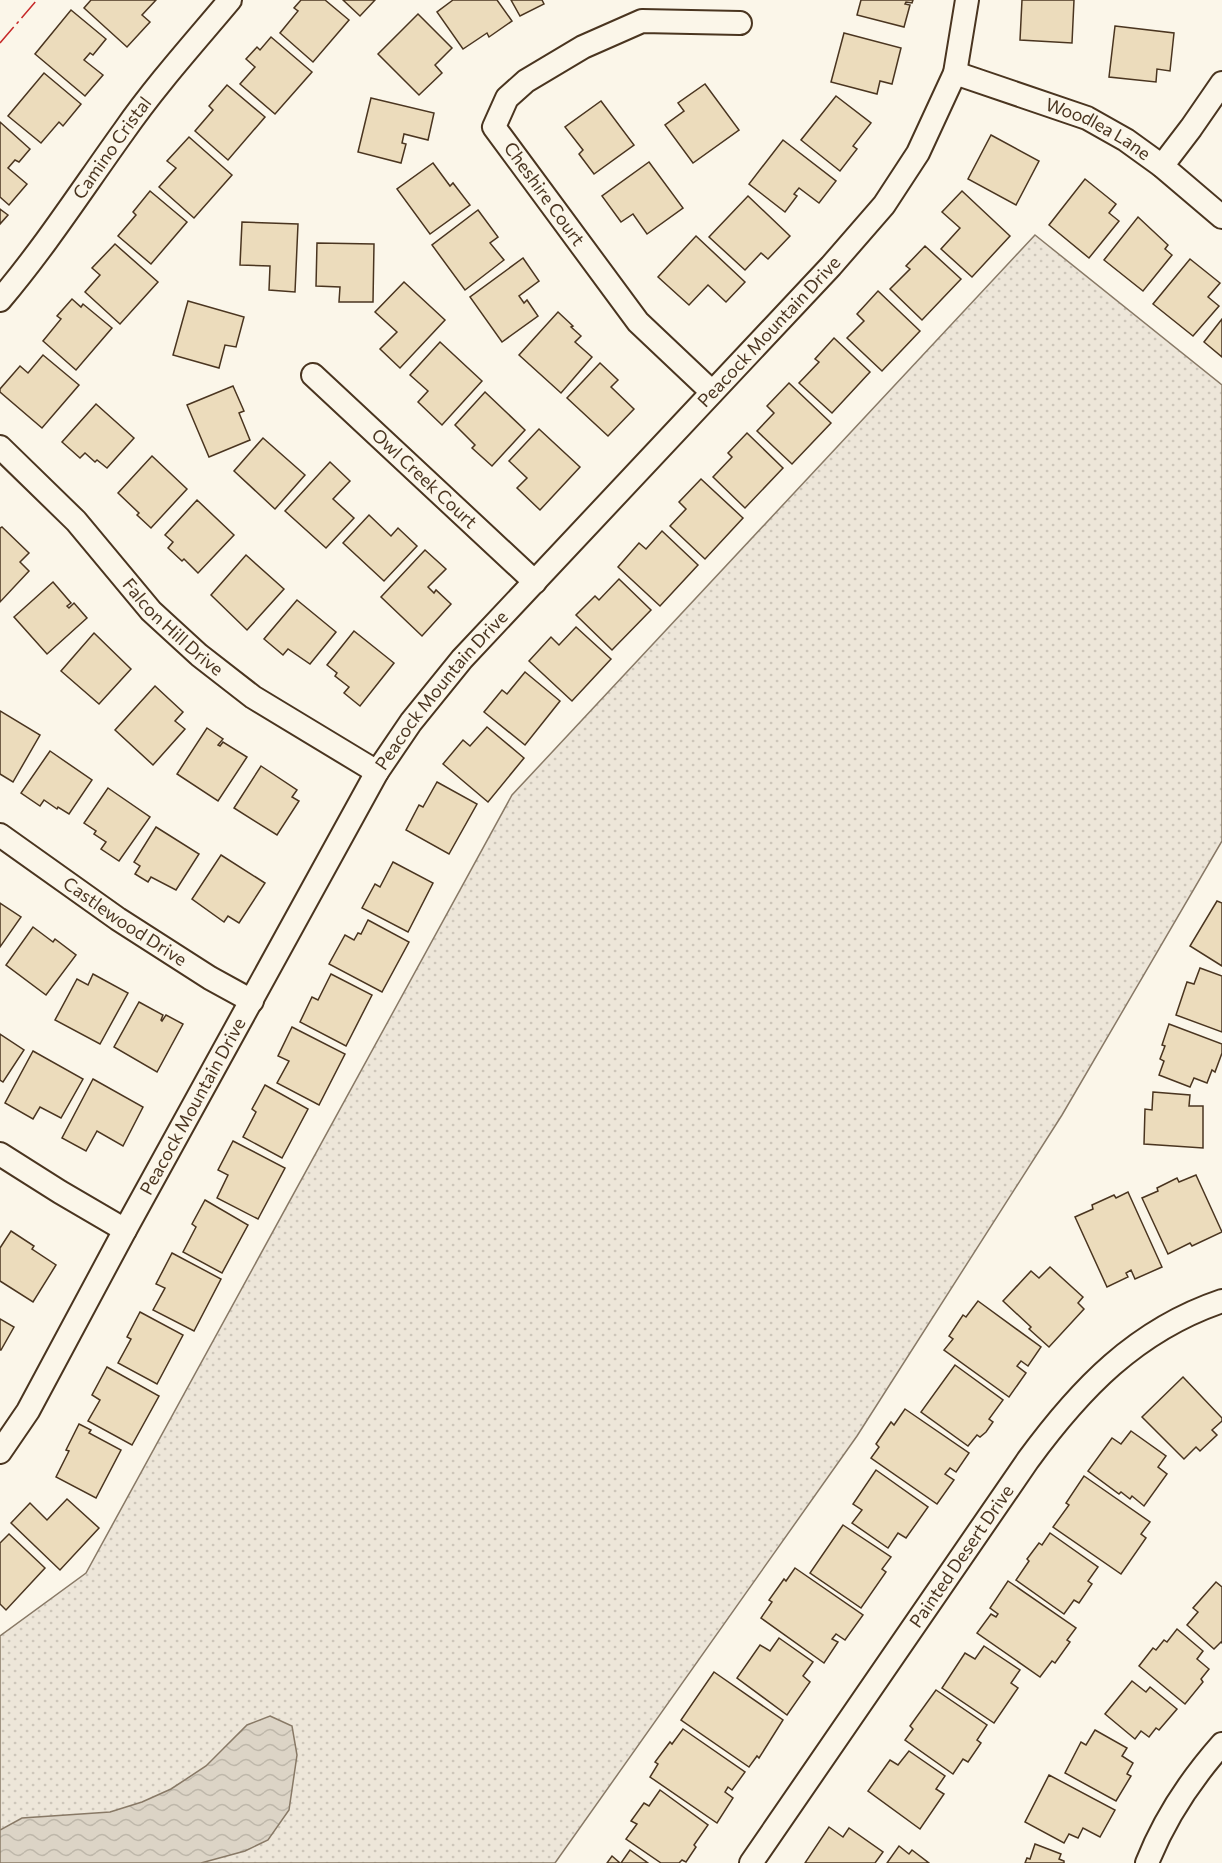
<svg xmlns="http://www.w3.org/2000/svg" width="1222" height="1863" font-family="Commissioner,sans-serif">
	<defs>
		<pattern id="grass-dots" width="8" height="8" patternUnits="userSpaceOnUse" patternTransform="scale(1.5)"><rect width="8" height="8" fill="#ede6d9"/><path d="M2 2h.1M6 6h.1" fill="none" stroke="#cdc6ba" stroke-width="1.8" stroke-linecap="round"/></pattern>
		<pattern id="water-waves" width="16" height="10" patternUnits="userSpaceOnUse" patternTransform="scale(1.5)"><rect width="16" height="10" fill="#dcd4c6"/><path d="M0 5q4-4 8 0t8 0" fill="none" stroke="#beb7aa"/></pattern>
	</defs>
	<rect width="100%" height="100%" fill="#fbf6e9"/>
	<path fill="url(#grass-dots)" stroke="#887966" stroke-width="1.5" d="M1035,235L1222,385V841L1062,1115L857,1436L555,1863H0V1636L86,1573L512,795Z"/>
	<path fill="url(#water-waves)" stroke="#887966" stroke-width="1.5" d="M270,1716L292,1726L297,1755L289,1810L268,1840L245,1851L201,1863H0V1830L22,1818L110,1812L142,1802L171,1789L206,1766L247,1725Z"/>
	<g fill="#ecdcbc" stroke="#4a3520" stroke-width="1.5">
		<path d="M91,0H156L142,15L150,22L127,47L84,8Z"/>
		<path d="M301,0H325L349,20L313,62L280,33L298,11L294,8Z"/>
		<path d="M343,0H375L360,16Z"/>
		<path d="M453,0H497L512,21L489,37L487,33L463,49L437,12Z"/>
		<path d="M511,0H542L544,4L520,16Z"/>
		<path d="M861,0H913L912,3L906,2L905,4L910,5L904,27L857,15Z"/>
		<path d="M1022,0H1074L1072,43L1020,40Z"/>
		<path d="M71,10L106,39L93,55L90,53L84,60L103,75L85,96L35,54Z"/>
		<path d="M418,14L452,48L435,65L442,73L419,95L378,54Z"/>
		<path d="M1115,26L1174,33L1170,71L1157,69L1156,82L1109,77Z"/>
		<path d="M844,33L901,48L892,84L880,81L877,94L831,82Z"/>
		<path d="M271,37L312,72L275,114L240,84L255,67L246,59L257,47L260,50Z"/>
		<path d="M44,73L81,104L63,126L59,122L41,143L8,116Z"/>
		<path d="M705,84L739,130L693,163L665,125L684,111L678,103Z"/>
		<path d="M227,85L265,117L228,160L195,131L213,110L209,106Z"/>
		<path d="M836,96L871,123L853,146L857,149L840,171L801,140Z"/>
		<path d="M371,98L434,113L428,140L404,134L402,143L406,144L401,163L358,152Z"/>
		<path d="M601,101L634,145L594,174L579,154L583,150L565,127Z"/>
		<path d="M0,122L30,149L19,162L15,160L8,168L27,184L9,205L0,197Z"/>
		<path d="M991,135L1039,161L1016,205L968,179Z"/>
		<path d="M189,137L232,175L194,218L159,187L176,168L167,161Z"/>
		<path d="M783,140L836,181L819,203L799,188L794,194L797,196L785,212L749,184Z"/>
		<path d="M649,162L683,208L647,234L633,214L621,222L602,196Z"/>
		<path d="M433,163L450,186L453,183L470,205L430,234L397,189Z"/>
		<path d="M1085,179L1116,204L1109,213L1119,221L1089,258L1049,225Z"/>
		<path d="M150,191L187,222L151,264L118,236L136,215L133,212Z"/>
		<path d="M962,191L1010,236L972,277L941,249L960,228L942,212Z"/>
		<path d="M748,196L790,236L768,259L761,253L745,270L709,237Z"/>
		<path d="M0,209L8,215L0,224Z"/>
		<path d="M478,210L498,237L490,243L504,260L465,290L432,245Z"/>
		<path d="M1138,217L1168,245L1165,249L1172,255L1143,291L1104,260Z"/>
		<path d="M242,222L298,224L295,292L269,290L270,266L240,265Z"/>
		<path d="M696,236L745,282L726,302L708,285L689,305L658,277Z"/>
		<path d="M317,243L374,244L373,302H339L340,287L316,286Z"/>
		<path d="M115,244L158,282L120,324L85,292L100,275L92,268Z"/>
		<path d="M925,246L961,279L922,320L890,289L910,269L906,266Z"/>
		<path d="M523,258L539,281L519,296L524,303L527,300L538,316L502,342L470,297Z"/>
		<path d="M1190,259L1220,283L1208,297L1219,306L1193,336L1153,304Z"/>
		<path d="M404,282L445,320L400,368L380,349L397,332L375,312Z"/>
		<path d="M878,291L920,331L882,371L847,338L864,321L857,314Z"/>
		<path d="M72,299L81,307L83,304L112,328L76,370L43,341L61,319L57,316Z"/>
		<path d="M188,301L244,317L236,347L225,345L219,368L173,355Z"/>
		<path d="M558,312L573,326L571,327L581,336L575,342L592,357L561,393L519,355Z"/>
		<path d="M1222,319V357L1204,342Z"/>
		<path d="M834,338L870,372L832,413L799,383L819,362L815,359Z"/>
		<path d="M440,342L482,381L442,425L418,402L428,391L410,375Z"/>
		<path d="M43,355L79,385L42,428L0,392V389L20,366L28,373Z"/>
		<path d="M600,363L618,380L611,387L634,409L608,436L567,398Z"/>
		<path d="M789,383L831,423L792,464L757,431L774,413L767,406Z"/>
		<path d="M233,386L244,411L239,413L250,440L209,457L187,405Z"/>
		<path d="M485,392L525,430L492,466L472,448L475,445L455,425Z"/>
		<path d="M96,404L134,438L107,468L97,460L95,462L85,453L80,458L62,442Z"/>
		<path d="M539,429L580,467L540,510L517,488L527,478L509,461Z"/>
		<path d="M747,433L783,468L745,508L713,477L732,457L728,453Z"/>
		<path d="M263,438L305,475L275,509L234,471Z"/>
		<path d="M152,456L187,489L151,528L137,515L139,513L118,493Z"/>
		<path d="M330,462L350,481L333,499L354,518L326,548L285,511Z"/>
		<path d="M701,479L743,518L705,559L670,526L686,509L679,502Z"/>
		<path d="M197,500L234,535L198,573L184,559L182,561L168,548L173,542L165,535Z"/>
		<path d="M369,515L391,536L398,528L417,546L384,581L343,543Z"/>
		<path d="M2,527L29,553L20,562L29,571L0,602V528Z"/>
		<path d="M662,531L698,565L660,606L618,567L639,543L646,549Z"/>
		<path d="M425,550L446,569L428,587L434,593L436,590L451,604L422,636L381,597Z"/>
		<path d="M246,555L284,589L247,630L211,595Z"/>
		<path d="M619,579L651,610L612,650L576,615L595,596L599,600Z"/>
		<path d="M53,582L71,603L67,606L69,608L74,603L87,618L47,654L14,617Z"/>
		<path d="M297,600L336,632L310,664L288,649L283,655L264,639Z"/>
		<path d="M576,627L611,659L572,701L529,661L551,637L559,645Z"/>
		<path d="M354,631L394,663L360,706L344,693L349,687L335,676L337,673L327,665Z"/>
		<path d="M94,633L131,669L99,704L61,671Z"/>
		<path d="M525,672L560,701L525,745L484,712L502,690L507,694Z"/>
		<path d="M155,686L183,712L175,721L185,729L153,765L115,730Z"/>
		<path d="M0,711L40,735L13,782L0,774Z"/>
		<path d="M487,727L524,758L488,802L443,764L463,740L470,746Z"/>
		<path d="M207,728L223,739L218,745L220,746L223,742L247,757L218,801L177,774Z"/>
		<path d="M50,751L92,780L69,814L58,807L57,809L44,800L40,806L21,793Z"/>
		<path d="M261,766L297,790L292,797L299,801L277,835L234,808Z"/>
		<path d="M437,782L477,804L449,854L406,830L419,805L423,807Z"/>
		<path d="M108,788L150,817L119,861L101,849L106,842L94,834L96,831L84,823Z"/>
		<path d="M156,827L199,854L176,890L151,877L148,882L135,874L140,866L134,862Z"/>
		<path d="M221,855L265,883L239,923L228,916L224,922L192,899Z"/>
		<path d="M393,862L433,883L408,932L362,908L375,884L380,887Z"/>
		<path d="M1217,901L1222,903V966L1190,946Z"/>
		<path d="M0,903L21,917L0,947Z"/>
		<path d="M368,920L409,942L382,992L329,964L345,935L354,940L358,933L361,934Z"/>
		<path d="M33,927L53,942L55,939L76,955L46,995L6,965Z"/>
		<path d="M1200,968L1222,976V1032L1176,1015L1187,982L1194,984Z"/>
		<path d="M93,974L128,993L100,1044L55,1020L77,979L88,985Z"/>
		<path d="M331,974L372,995L346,1046L300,1022L312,997L318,1000Z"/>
		<path d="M139,1002L163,1015L161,1020L162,1021L166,1015L183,1024L157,1072L114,1047Z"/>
		<path d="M1169,1024L1222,1044V1053L1215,1072L1212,1070L1207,1083L1194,1078L1190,1087L1159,1075L1164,1061L1160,1059L1165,1046L1162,1045Z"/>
		<path d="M292,1027L345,1054L319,1105L277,1083L289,1061L278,1056Z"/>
		<path d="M0,1034L24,1050L3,1082L0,1080Z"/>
		<path d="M33,1051L83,1079L61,1118L40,1107L33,1119L5,1103Z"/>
		<path d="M93,1079L143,1107L123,1146L97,1131L86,1151L62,1138Z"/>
		<path d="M265,1085L308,1109L282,1158L243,1137L256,1112L252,1109Z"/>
		<path d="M1153,1092L1190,1095L1189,1106H1203V1148L1144,1144L1145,1109L1152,1110Z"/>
		<path d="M233,1141L285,1168L258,1219L217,1198L228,1175L218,1170Z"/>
		<path d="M1196,1175L1222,1232L1192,1246L1190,1243L1168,1254L1142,1198L1158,1191L1157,1188L1177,1178L1179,1182Z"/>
		<path d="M1128,1192L1162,1267L1135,1279L1131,1270L1126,1273L1128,1277L1107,1287L1075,1217L1093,1209L1092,1205L1114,1195L1116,1198Z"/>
		<path d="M205,1200L248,1225L222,1273L183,1252L196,1227L192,1224Z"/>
		<path d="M11,1231L34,1246L32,1249L56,1265L33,1302L0,1281V1248Z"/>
		<path d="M172,1253L221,1279L194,1331L153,1310L165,1288L156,1284Z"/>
		<path d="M1050,1267L1083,1297L1078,1303L1084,1309L1049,1347L1029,1329L1031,1327L1003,1301L1031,1271L1039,1278Z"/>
		<path d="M978,1301L1041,1347L1028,1366L1021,1361L1017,1366L1026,1373L1009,1397L944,1350L953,1339L949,1336L963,1315L966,1317Z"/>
		<path d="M140,1312L183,1335L157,1384L118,1363L131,1339L127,1337Z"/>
		<path d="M0,1319L14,1327L1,1350H0Z"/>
		<path d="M955,1365L1003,1400L989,1419L993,1422L986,1432L980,1437L977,1435L968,1446L921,1412Z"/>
		<path d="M107,1367L159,1396L132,1445L88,1421L100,1400L92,1395Z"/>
		<path d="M1183,1377L1222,1418V1421L1212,1430L1217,1435L1200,1451L1196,1447L1184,1459L1142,1417Z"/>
		<path d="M905,1409L969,1453L956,1472L950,1468L945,1474L954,1480L937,1504L871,1458L879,1447L876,1444L891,1422L894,1425Z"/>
		<path d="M79,1424L91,1430L89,1433L121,1450L96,1498L56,1477L69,1451L66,1450Z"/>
		<path d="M1131,1431L1166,1456L1158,1467L1167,1474L1144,1506L1132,1496L1130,1499L1121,1492L1119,1494L1088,1471L1112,1438L1121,1444Z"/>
		<path d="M876,1470L928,1507L906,1538L898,1533L888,1548L852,1523L862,1510L853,1504Z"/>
		<path d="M1084,1476L1150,1522L1141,1534L1146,1538L1121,1574L1053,1527L1069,1505L1066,1503Z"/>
		<path d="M67,1499L99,1528L60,1570L11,1523L30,1503L47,1520Z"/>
		<path d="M843,1525L891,1557L882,1569L886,1572L861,1608L810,1573Z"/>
		<path d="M1050,1533L1098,1567L1088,1581L1092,1584L1079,1603L1074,1600L1064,1614L1016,1580L1029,1561L1027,1559L1039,1543L1042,1545Z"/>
		<path d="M9,1534L45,1568L6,1610L0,1604V1543Z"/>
		<path d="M795,1568L863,1615L845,1640L836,1634L832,1639L838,1642L824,1663L761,1618L772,1602L769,1600L784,1579L786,1581Z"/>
		<path d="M1008,1581L1076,1628L1067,1640L1070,1642L1055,1663L1052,1661L1040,1677L977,1633L991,1614L996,1617L998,1614L990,1608Z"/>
		<path d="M1216,1582L1222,1587V1643L1221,1642L1214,1649L1187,1625L1198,1612L1193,1608Z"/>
		<path d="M1177,1629L1203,1651L1197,1659L1209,1669L1201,1679L1203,1682L1185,1704L1139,1666L1153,1648L1156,1650L1164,1640L1167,1642Z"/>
		<path d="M779,1638L813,1662L803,1676L810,1682L787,1715L737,1678L760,1645L770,1651Z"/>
		<path d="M984,1646L1020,1670L1011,1683L1018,1688L994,1723L942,1688L965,1653L975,1659Z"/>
		<path d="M714,1672L783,1720L759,1758L757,1756L749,1767L681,1720Z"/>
		<path d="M1132,1681L1146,1692L1150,1687L1177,1709L1159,1730L1156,1728L1149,1737L1141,1731L1135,1739L1105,1714Z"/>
		<path d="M936,1690L987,1725L977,1740L981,1743L968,1762L963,1759L953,1774L905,1740L913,1729L910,1726Z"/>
		<path d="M683,1729L745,1772L732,1790L728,1787L725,1792L733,1798L717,1823L650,1777L658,1764L655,1762L670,1742L672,1744Z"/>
		<path d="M1095,1730L1127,1748L1122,1756L1133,1763L1127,1774L1131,1776L1116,1801L1065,1773L1081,1742L1086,1745Z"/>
		<path d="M909,1751L945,1776L936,1789L944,1794L920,1829L868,1791L890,1760L898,1765Z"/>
		<path d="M1049,1775L1115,1810L1100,1837L1083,1828L1078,1838L1069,1834L1064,1843L1025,1822Z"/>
		<path d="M660,1790L708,1825L694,1845L696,1847L686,1862L682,1860L679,1863H661L626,1839L637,1824L631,1821L644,1803L649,1806Z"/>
		<path d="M829,1827L843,1837L849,1828L883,1852L875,1863H805Z"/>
		<path d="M1035,1844L1061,1854L1059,1859L1064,1861V1863H1025L1027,1858L1030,1859Z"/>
		<path d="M899,1846L909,1854L912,1850L929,1863H887Z"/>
		<path d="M630,1850L648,1863H621Z"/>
		<path d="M612,1856L620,1863H607Z"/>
	</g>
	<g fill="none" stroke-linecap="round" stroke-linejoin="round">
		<g stroke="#4a3520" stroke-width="26">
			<g id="minor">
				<path id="s1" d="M955,73L1087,118L1126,140L1162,166L1222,217"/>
				<path d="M1162,166L1191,128L1222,83"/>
				<path id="s2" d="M0,300C45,247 83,188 124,131C156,85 194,43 230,0"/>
				<path id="s3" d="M313,375L535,582"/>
				<path d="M712,392L638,322L494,127L507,98L526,81L583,47L642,21L740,23"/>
				<path id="s4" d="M0,447L76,521L151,611L199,655L253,697L377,772"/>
				<path id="s5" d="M0,835L118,919L210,978L252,1001"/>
				<path d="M0,1154L60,1192L125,1230"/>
				<path id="s6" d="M0,1452L28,1411L125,1230L377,772L411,722L462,659L831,266L884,205L918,153L955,73L967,0"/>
				<path id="s7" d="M751,1863L1028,1460C1080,1389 1136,1330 1222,1301"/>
				<path d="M1147,1863C1164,1820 1191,1779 1222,1744"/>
			</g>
		</g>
		<use href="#minor" stroke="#fbf6e9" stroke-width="22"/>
		<path stroke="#c62828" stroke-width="1.5" stroke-dasharray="21 4.5 3 4.5" stroke-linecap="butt" d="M0,43L37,0"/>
	</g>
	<g text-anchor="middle" stroke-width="4.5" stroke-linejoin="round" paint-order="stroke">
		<g font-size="18" fill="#4a3520" stroke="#fbf6e9">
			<text dy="6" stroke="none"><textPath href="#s1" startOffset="154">Woodlea Lane</textPath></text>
			<text dy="6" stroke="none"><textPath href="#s2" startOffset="189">Camino Cristal</textPath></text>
			<text transform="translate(544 194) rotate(54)" y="6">Cheshire Court</text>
			<text dy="6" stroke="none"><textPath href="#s6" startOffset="1368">Peacock Mountain Drive</textPath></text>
			<text dy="6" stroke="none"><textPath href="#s3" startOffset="152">Owl Creek Court</textPath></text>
			<text dy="6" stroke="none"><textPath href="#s4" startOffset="250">Falcon Hill Drive</textPath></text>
			<text dy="6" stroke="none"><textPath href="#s6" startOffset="882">Peacock Mountain Drive</textPath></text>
			<text dy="6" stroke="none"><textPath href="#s5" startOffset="152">Castlewood Drive</textPath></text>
			<text dy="6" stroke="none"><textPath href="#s6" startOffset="396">Peacock Mountain Drive</textPath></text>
			<text dy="6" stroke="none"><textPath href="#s7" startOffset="372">Painted Desert Drive</textPath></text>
		</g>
	</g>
</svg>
